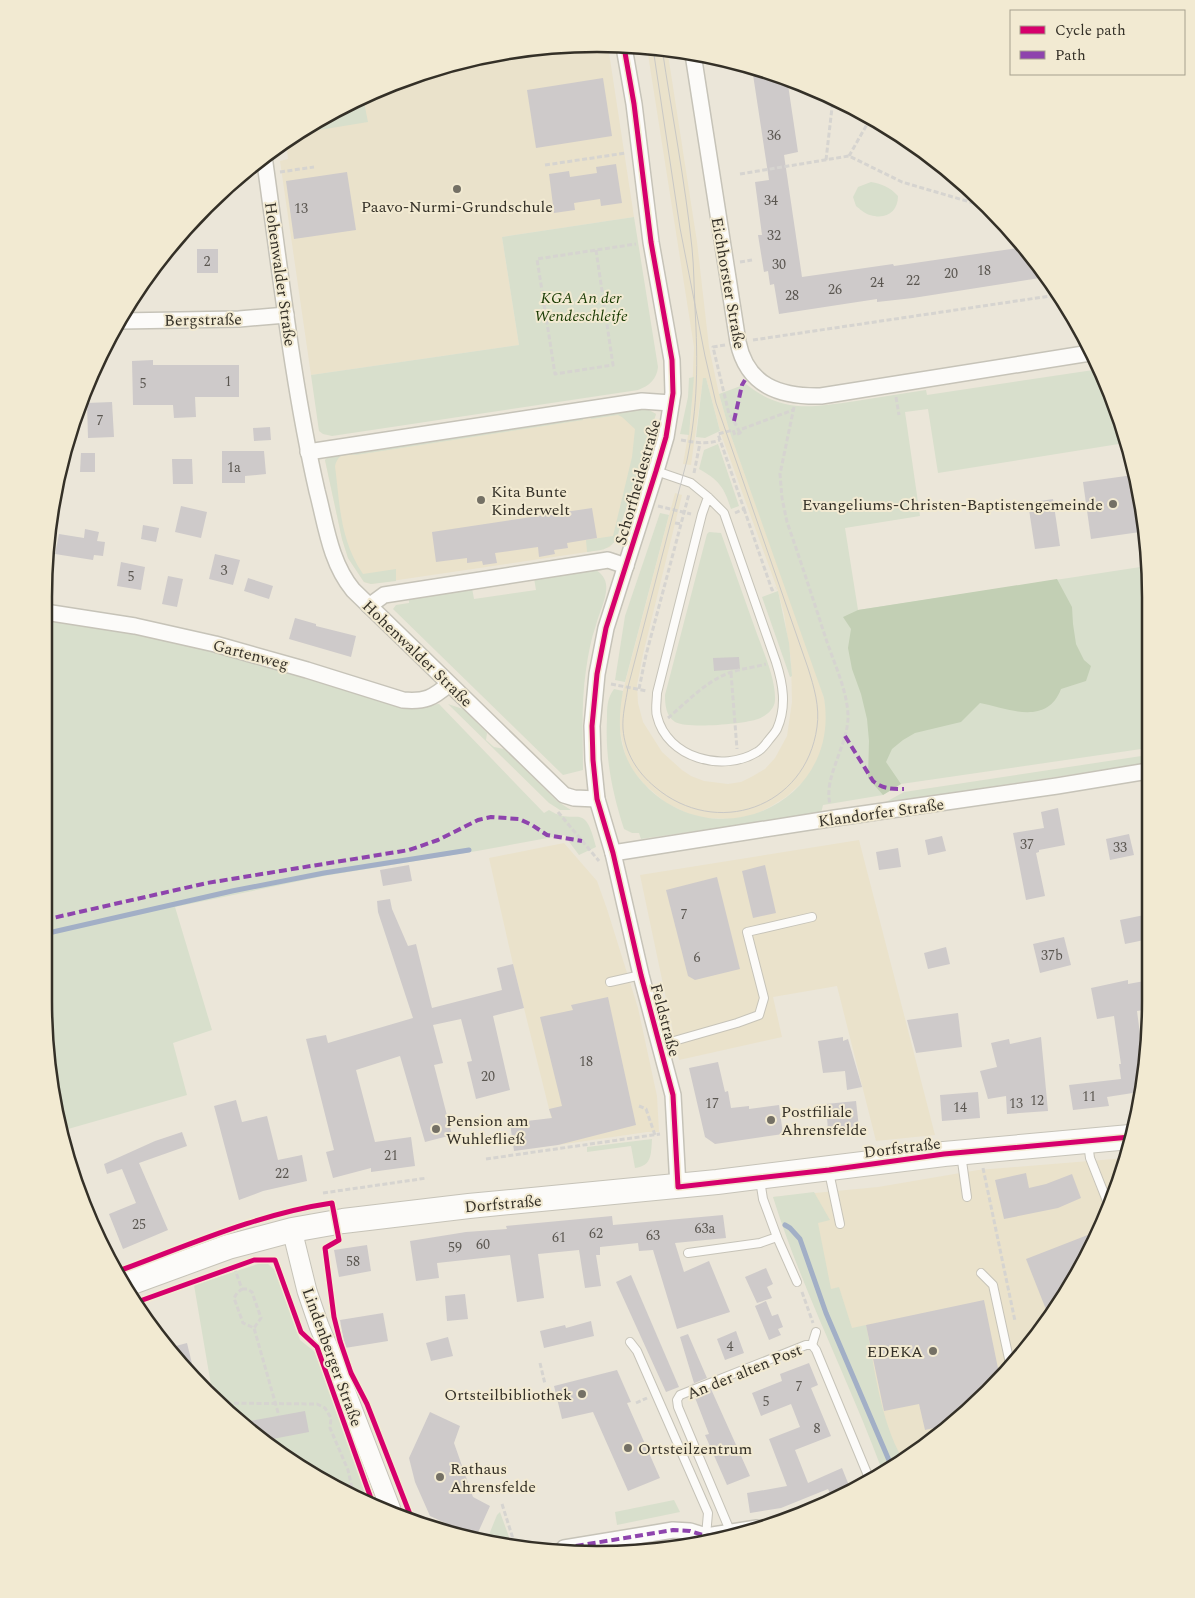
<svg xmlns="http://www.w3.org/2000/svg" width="1195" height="1598" font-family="Spectral,serif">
	<rect width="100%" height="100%" fill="#ebe6d9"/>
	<g fill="#eae2cb">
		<path d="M562,45L608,46L634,217L502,237L519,345L311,375L280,161L288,159L286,142L353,101L454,63Z"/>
		<path d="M647,48H667L697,242L709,347L719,394L730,433L815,670L824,698L826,708L827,722L824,740L818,760L805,780L786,797L770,807L754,815L734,819L706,818L689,814L666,803L645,785L634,772L626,758L620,731L618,714L623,691L675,493L682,495L643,654L637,685L638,703L643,722L662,752L682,770L691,776L704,781L728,784L741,782L753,776L765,769L775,758L787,736L792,702L791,660L784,614L778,591L721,434L706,378L703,379L691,465L683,464L691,419L694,347Z"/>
		<path d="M633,408L647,409L656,414L616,540L610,547L587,552L371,584L364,582L348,558L342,539L325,460L330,455Z"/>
		<path d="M859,840L935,1135L876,1141L837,986L773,997L782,1037L679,1060L640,875Z"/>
		<path d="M564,843L597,881L607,909L638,1008L657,1096L659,1132H647L558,1145L513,964L489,858Z"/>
		<path d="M1126,1158L1122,1178L1077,1277L1014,1366L934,1440L891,1465L773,1197L878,1187L978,1170Z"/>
	</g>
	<g fill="#d8dfcc">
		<path d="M363,97L368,122L313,131L312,126L353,101Z"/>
		<path d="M871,182C882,184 890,187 898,196C898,212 886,220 870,215C865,214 860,209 856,206L853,197L858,187Z"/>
		<path d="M634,217L658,367C657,379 649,386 638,390L332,436L323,434L319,431L311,375L519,345L502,237Z"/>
		<path d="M1100,369L1109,386L1125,443L938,473L928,409L905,412L920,516L845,528L858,610L1147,566L1148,748L901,784L883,795L823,805L821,813L641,839L639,833H632L624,829C612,792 605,757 607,719C607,708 607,698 614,689L623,691C616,730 619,760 649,789C723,858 841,799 824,698L730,433L719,394L746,384C783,414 813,407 856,401C879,397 902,394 926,390L927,395Z"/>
		<path d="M694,377L689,435L680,434L688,397L689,378Z"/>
		<path d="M703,378H706L720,431L705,438L696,437Z"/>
		<path d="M639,408L647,409L656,414L616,540C607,551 601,550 587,552L586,540L613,536L632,457L635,429L622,417L618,415L591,419L590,415Z"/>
		<path d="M583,416V420L356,455C343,453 338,455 335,466C340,506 340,540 363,574L396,569V581L371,584L364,582L348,558L342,539L325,460L330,455Z"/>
		<path d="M718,444L739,506L731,509C724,487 719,480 699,469L704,450Z"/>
		<path d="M660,513L669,515L625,682L615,680L625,616Z"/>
		<path d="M709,532L721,533C733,567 745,600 757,634C764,653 776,680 775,700C775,709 766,716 758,719C745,724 687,729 675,722C666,716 665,705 665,695L707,534Z"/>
		<path d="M591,568C598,570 605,576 606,584C608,596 599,613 596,625C591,639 588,655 586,670C581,703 583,737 583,770L563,775L393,609L396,605L409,603V596L472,588L474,599L536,590L534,578Z"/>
		<path d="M778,591L789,643L792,676L790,677L762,597Z"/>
		<path d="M45,618L149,635L252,659L418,706L439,704L544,813L549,810C577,828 584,798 596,847L579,855L564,835L477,851L324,876L175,907L212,1030L173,1043L187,1095L61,1131L44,1000Z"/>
		<path d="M448,704L463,709L487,733L486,740L494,747L504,749L557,801L571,810H560L549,803Z"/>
		<path d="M1148,755V763L884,803L904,792Z"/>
		<path d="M652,1139C651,1154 652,1166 635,1168L631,1146L587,1152V1147Z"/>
		<path d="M814,1192L830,1220L818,1223L831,1289L839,1287L852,1328L866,1325C875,1369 880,1419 902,1458L882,1470C848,1378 802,1290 773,1197Z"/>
		<path d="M261,1263L268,1264L276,1271L300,1340L315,1352L356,1458L370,1503L352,1497L261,1440L220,1404L213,1385H211L194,1285Z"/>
		<path d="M674,1500L680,1512L617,1525L615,1512Z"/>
		<path d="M500,1512L509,1537V1545L486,1542L497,1515Z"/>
	</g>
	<path fill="#c2cfb4" d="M1057,579L1072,607L1073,624L1076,644L1084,660L1091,666L1086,681L1061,689C1047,726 1009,709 980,703L961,722L915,733L903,740L892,749L886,762L901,784L883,795L868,778L869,741L867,719L861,694L852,669L848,648L851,629L843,617L858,610Z"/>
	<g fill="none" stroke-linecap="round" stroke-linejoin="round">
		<g stroke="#a2afc6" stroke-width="5">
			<path d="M44,934L232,891L324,873L469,850"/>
			<path d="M785,1225L790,1228L800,1239L826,1313L891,1465"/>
		</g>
	</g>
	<g fill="#cecaca">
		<path d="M752,68L776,73L787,78L798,152L784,155L802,277L893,264L894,266L1024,247L1037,261L1046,277L913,298L877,302V299L779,314L774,284L770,285L768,271L764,272L758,235H762L755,182L769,180Z"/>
		<path d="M603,78L612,136L536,148L527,90Z"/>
		<path d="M616,164L622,203L601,206L600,199L574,203L575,210L554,213L549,174L569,171L570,177L597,173L596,167Z"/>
		<path d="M347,172L356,230L294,239L286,181Z"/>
		<rect x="197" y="249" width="21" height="24"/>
		<path d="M153,360V365H239V397H195L196,417L174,418L173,405H133L132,361Z"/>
		<path d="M112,402L114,437L88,438L87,403Z"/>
		<path d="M270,427L271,440L254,441L253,428Z"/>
		<path d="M222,451H264L266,474L245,476V483H222Z"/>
		<path d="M81,453H95V472H80Z"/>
		<path d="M172,459H192L193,484H173Z"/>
		<path d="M1133,475L1146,525L1147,531L1091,539L1083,482Z"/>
		<path d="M1053,499L1060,546L1035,549L1028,503Z"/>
		<path d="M181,506L207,512L201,538L175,532Z"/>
		<path d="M592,508L597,538L567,543L568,548L554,550L555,554L539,557L538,547L495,553L497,563L483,565L482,561L467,563V558L436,562L432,532Z"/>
		<path d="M143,525L159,528L156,542L141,539Z"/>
		<path d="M85,529L99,532L97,541L105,542L103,556L94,555L93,560L55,554L59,534L84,538Z"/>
		<path d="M215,554L240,560L233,585L209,579Z"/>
		<path d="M121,562L145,567L141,590L117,586Z"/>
		<path d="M168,576L183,579L177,607L162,604Z"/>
		<path d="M248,578L273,586L269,599L244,591Z"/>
		<path d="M295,618L316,624V626L356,636L351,657L289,639Z"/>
		<path d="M739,657L740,669L714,671L713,658Z"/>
		<path d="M1058,808L1065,845L1039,850V852L1036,853L1045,896L1026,900L1013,833L1044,828L1041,812Z"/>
		<path d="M1129,834L1134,855L1110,860L1106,839Z"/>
		<path d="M942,836L946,851L928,855L925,840Z"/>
		<path d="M898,848L901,867L879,870L876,852Z"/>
		<path d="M409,865L412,881L383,886L380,870Z"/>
		<path d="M765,865L776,913L753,918L742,871Z"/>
		<path d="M717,877L740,969L695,980L688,976L666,890Z"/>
		<path d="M390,899L392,909L408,946L416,944L432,1008L502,990L497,968L513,964L524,1008L493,1016L510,1090L476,1099L467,1062L472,1061L461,1019L433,1025L443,1063L434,1065L452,1135L425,1142L400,1056L356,1070L375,1142L411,1137L415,1166L371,1172V1168L333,1178L326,1152L334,1150L306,1039L326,1035L328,1043L413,1018L378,912L377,901Z"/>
		<path d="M1149,914V939L1125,944L1120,920Z"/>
		<path d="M1064,937L1071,965L1040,973L1033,944Z"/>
		<path d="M946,947L950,964L928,969L924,953Z"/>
		<path d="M1128,980V984L1150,980V1009L1137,1011L1144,1065L1139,1092L1107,1097L1109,1106L1073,1110L1069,1085L1121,1079L1119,1064H1121L1114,1016L1097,1019L1091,988Z"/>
		<path d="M608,997L636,1125L558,1145L514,1151L510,1123L552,1118L549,1109L562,1106L540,1017L573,1010L571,1005Z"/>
		<path d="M958,1013L962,1047L916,1053L907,1020Z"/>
		<path d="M843,1037V1041L848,1039L862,1087L847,1090L845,1071L823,1073L818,1041Z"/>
		<path d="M1041,1037L1048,1111L1007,1114L1006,1096L988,1099L980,1071L997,1067L991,1043L1009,1039L1010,1044Z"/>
		<path d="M718,1062L725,1092L728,1091L731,1108L749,1106V1109L779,1105L783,1134L715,1144L705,1137L689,1068Z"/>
		<path d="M978,1092L980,1118L942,1121L940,1095Z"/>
		<path d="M236,1100L242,1122L267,1116L278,1160L302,1155L307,1181L263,1191L239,1200L214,1106Z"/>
		<path d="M856,1101L859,1128L828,1131L826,1104Z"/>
		<path d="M182,1132L187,1146L139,1163L168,1230L123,1249L109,1214L136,1203L122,1169L107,1174L104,1164L155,1141Z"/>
		<path d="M1026,1173L1029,1188L1046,1184L1072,1174L1081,1198L1058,1208L1004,1219L995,1180Z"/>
		<path d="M723,1215L726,1238L675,1243L684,1272L709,1261L730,1312L677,1329L653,1250L639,1251L638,1243L600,1247V1255H596L601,1286L585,1288L579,1250L538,1254L544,1298L517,1302L510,1255L437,1263L439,1278L416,1281L410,1241L466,1232L507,1229L506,1226L612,1216L613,1225Z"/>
		<path d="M1098,1231L1077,1277L1049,1317L1026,1259Z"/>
		<path d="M367,1245L371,1271L339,1277L334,1250Z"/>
		<path d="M766,1268L773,1284L767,1287L772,1298L757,1303L745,1277Z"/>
		<path d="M631,1275L679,1387L666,1392L616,1282Z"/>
		<path d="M465,1294L468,1319L447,1321L445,1296Z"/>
		<path d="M984,1300L1000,1378L951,1424L925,1430L919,1404L884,1411L866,1325Z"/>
		<path d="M766,1301L772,1316L778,1314L783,1327L778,1329L781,1335L769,1340L755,1306Z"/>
		<path d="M383,1313L388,1341L345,1348L340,1320Z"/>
		<path d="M591,1321L594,1336L544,1348L540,1331L565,1325L566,1328Z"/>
		<path d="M736,1331L744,1353L725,1360L717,1339Z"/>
		<path d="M688,1334L707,1378L690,1385L694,1383L680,1337Z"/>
		<path d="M448,1337L453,1356L431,1361L426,1343Z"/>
		<path d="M187,1343L196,1380L172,1347Z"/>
		<path d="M809,1363L818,1385L811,1388L831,1436L795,1450L808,1483L842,1468L850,1488L833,1499L828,1489L781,1508L750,1513L747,1493L787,1486L769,1439L800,1427L791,1404L761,1416L752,1393L782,1381L780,1374Z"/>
		<path d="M617,1370L631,1402L627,1403L660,1478L628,1491L593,1412L562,1419L554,1386Z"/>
		<path d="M711,1389L750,1476L727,1485L705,1435L709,1434L694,1395Z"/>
		<path d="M305,1411L309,1432L262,1441L252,1433L250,1421Z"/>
		<path d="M430,1412L460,1426L454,1443L473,1497L490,1506L476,1537L430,1516L415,1482L409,1458Z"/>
	</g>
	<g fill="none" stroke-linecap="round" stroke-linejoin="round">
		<g stroke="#c6c3b8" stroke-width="10">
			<g id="service">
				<path d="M656,471L691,483L708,497L724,513L776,662C783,684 787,706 777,729C775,733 771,737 768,741C765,745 761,750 757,752C723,773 667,758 657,716C655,710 657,700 657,693L702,514L708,497"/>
				<path d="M610,982L641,975"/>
				<path d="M660,1045L737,1023L759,1015L764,998L747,932L812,917"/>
				<path d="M1088,1143L1090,1158L1109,1206"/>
				<path d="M961,1154L967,1197"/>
				<path d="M829,1172L840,1224"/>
				<path d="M777,1237L797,1282"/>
				<path d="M688,1253L760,1243L777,1237L763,1199L760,1180"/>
				<path d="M981,1273L993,1285L1011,1368"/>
				<path d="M630,1342L637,1351L708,1513L706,1536"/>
				<path d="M812,1345L816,1332"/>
				<path d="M731,1533L678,1407L677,1400L680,1395L806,1345H812L816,1350L869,1478"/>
			</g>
		</g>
		<g stroke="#c6c3b8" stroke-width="18">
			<g id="minor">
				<path d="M624,47L634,104L651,242L672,360L673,393L666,437L656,471L606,628L597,674L592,726L593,760L597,799L613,853L641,975L673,1095L678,1187"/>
				<path d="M693,54L738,342C747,386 780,397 821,396L1090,353"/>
				<path d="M264,156C280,268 292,381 317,491C326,525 330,562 353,590L564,795L574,798L597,799"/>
				<path d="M120,321L239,319L286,315"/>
				<path d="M308,452L642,401L671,403"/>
				<path d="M369,606L384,595L608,560L626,566"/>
				<path d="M45,612L135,626L215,644L307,670L403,700C425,702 433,698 449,684"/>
				<path d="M613,853L835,818L1057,786L1148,771"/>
				<path d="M564,1548L673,1530L690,1531L706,1536L757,1528"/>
			</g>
		</g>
		<g stroke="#c6c3b8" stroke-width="21">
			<path id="tertiary" d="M292,1230L307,1291L319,1326L335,1364L391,1510"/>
		</g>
		<g stroke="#c6c3b8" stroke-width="26">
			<path id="primary" d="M124,1285L228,1247L292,1230L343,1221L469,1206L717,1182L944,1154L1130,1137"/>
		</g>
		<g stroke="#d6d4d0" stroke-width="3" stroke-dasharray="5 2.5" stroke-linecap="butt">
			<path d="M429,72L588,46"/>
			<path d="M849,156L870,119L873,117"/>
			<path d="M826,160L833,99"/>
			<path d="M545,165L626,153"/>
			<path d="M280,172L314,167"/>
			<path d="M740,174L849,156L902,182L987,207"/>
			<path d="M596,250L613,365L555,374L537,259L636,244"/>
			<path d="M740,262L752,260"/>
			<path d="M753,340L1057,295"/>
			<path d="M725,345L713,347L729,414L734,421L740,433"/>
			<path d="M896,397L899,415"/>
			<path d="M794,407L780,474L782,498L787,522C801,562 814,602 827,642C835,665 847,691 848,715C849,744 823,777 830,804"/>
			<path d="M681,440C694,442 707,445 720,440"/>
			<path d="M694,473L700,443"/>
			<path d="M658,506L691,514"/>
			<path d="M744,509L772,590L776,588"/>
			<path d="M735,513L744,509L718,434L733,430L735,435L740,433L742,429L793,410"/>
			<path d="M675,523L681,524"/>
			<path d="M731,673L737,749"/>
			<path d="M611,684L647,691"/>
			<path d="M639,689L646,655L689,494"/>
			<path d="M668,718C688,701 709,678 735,671C745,668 756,667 766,664"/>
			<path d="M558,812L599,861"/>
			<path d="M639,1106L646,1109L655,1135"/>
			<path d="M486,1159L660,1134"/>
			<path d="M983,1168L1015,1321"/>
			<path d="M323,1193L427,1178"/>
			<path d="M234,1267L242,1289L237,1293L234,1298L243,1323L254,1328L279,1416"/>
			<path d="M242,1289H247L252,1292L261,1318L254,1328"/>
			<path d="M802,1292L813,1323"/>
			<path d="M540,1363L545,1384"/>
			<path d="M219,1403L317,1404L325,1408L331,1418L330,1428L348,1470L354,1497L367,1496"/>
			<path d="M636,1403L647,1398"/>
			<path d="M658,1455L669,1450"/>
			<path d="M502,1504L515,1545"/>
		</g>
		<use href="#service" stroke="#fcfbf9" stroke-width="8"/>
		<use href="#minor" stroke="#fcfbf9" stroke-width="15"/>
		<use href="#tertiary" stroke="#fcfbf9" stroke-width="19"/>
		<use href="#primary" stroke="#fcfbf9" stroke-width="24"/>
		<path stroke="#c9c8c5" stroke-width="1" d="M653,48L680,228L705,356L716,403L808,668C814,687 820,707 817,727C806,808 716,839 655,787C637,772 625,753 623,729C622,715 626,701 628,687L687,460C698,406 698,362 695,308C694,288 694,268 692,248C685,181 672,115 662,48"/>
		<g stroke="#8e44ad" stroke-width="4" stroke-dasharray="8 4" stroke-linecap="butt">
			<path d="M734,421L742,385L745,380"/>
			<path d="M845,736L873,781C883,789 891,789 904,789"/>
			<path d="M44,920L207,883L409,850L438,840L478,820L491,817L519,819L532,825L547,835L582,841"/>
			<path d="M564,1548L673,1530L690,1531L706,1536L757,1528"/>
		</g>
		<g stroke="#f2ead2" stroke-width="8">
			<g id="cycleway">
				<path d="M624,47L634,104L651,242L672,360L673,393L666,437L656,471L606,628L597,674L592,726L593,760L597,799L613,853L641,975L673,1095L678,1187L829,1170L944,1154L1130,1137"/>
				<path d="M116,1272C187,1246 257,1214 332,1203L339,1240L325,1248L334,1317L340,1341L351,1373L367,1404L411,1517"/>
				<path d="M137,1302L254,1260H275L301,1332L317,1347L373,1504"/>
			</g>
		</g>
		<use href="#cycleway" stroke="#d6006c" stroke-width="5"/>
	</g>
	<g fill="#747065" stroke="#f2ead2" stroke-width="2">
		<circle cx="457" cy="189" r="5"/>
		<circle cx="481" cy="500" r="5"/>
		<circle cx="1113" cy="504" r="5"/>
		<circle cx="771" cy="1120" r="5"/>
		<circle cx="436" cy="1129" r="5"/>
		<circle cx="933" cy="1351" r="5"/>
		<circle cx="582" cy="1394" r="5"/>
		<circle cx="628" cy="1448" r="5"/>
		<circle cx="440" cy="1477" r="5"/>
	</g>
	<g text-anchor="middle" stroke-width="4" stroke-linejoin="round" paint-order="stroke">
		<g font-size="14" fill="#5a5650">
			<text x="774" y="140">36</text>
			<text x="771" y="205">34</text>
			<text x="301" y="213">13</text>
			<text x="774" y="240">32</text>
			<text x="207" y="266">2</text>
			<text x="779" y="269">30</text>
			<text x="984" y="275">18</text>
			<text x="951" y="278">20</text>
			<text x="913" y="285">22</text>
			<text x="877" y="287">24</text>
			<text x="835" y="294">26</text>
			<text x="792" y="300">28</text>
			<text x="228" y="386">1</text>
			<text x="143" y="388">5</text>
			<text x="100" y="425">7</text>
			<text x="234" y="472">1a</text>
			<text x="224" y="575">3</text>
			<text x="131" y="581">5</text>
			<text x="1027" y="849">37</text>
			<text x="1120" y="852">33</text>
			<text x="684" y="919">7</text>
			<text x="1052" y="960">37b</text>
			<text x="697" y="962">6</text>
			<text x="586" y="1066">18</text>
			<text x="488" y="1081">20</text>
			<text x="1089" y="1101">11</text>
			<text x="1037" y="1105">12</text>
			<text x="712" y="1108">17</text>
			<text x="1016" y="1108">13</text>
			<text x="960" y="1112">14</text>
			<text x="391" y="1160">21</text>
			<text x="282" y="1178">22</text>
			<text x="139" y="1229">25</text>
			<text x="705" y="1233">63a</text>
			<text x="596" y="1238">62</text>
			<text x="653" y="1240">63</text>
			<text x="559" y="1242">61</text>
			<text x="483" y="1249">60</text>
			<text x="455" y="1252">59</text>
			<text x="353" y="1266">58</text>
			<text x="730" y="1351">4</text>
			<text x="799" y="1391">7</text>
			<text x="766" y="1406">5</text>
			<text x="817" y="1433">8</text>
		</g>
		<g font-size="16" fill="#343027" stroke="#f2ead2" text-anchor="start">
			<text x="457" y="212" text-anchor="middle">Paavo-Nurmi-Grundschule</text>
			<text x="491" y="497">Kita Bunte<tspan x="491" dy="18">Kinderwelt</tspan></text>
			<text x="1103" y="510" text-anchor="end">Evangeliums-Christen-Baptistengemeinde</text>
			<text x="781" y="1117">Postfiliale<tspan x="781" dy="18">Ahrensfelde</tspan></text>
			<text x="446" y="1126">Pension am<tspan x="446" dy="18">Wuhlefließ</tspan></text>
			<text x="923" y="1357" text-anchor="end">EDEKA</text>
			<text x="572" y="1400" text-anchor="end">Ortsteilbibliothek</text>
			<text x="638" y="1454">Ortsteilzentrum</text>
			<text x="450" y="1474">Rathaus<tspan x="450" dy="18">Ahrensfelde</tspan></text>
		</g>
		<g font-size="16" fill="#343027" stroke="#f2ead2">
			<text transform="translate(281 274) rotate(82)" y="6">Hohenwalder Straße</text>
			<text transform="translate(729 283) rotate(80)" y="6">Eichhorster Straße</text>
			<text transform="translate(203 319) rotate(-1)" y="6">Bergstraße</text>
			<text transform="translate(637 482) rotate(-74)" y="6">Schorfheidestraße</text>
			<text transform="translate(418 653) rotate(44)" y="6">Hohenwalder Straße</text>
			<text transform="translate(251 654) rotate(15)" y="6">Gartenweg</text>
			<text transform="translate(881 812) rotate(-8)" y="6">Klandorfer Straße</text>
			<text transform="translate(666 1020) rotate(75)" y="6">Feldstraße</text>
			<text transform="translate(902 1147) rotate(-7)" y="6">Dorfstraße</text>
			<text transform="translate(503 1203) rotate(-5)" y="6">Dorfstraße</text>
			<text transform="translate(333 1357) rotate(70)" y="6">Lindenberger Straße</text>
			<text transform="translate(744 1371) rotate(-22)" y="6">An der alten Post</text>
		</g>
		<g font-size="16" font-style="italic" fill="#183a02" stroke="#f2ead2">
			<text x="581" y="303">KGA An der<tspan x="581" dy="18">Wendeschleife</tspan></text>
		</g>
	</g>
	<path d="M0 0H1195V1598H0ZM597 52H597A545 545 0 0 1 1142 597V1001A545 545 0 0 1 597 1546H597A545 545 0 0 1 52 1001V597A545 545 0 0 1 597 52Z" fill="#f2ead2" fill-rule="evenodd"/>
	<path fill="none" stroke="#343027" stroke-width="2.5" d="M597 52H597A545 545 0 0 1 1142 597V1001A545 545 0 0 1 597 1546H597A545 545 0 0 1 52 1001V597A545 545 0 0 1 597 52Z"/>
	<rect x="1010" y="10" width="175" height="65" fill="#f2ead2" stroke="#a6a08e"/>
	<rect x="1020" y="26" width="25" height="8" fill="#d6006c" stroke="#a6a08e"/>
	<text x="1055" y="35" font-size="15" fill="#343027">Cycle path</text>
	<rect x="1020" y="51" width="25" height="8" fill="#8e44ad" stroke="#a6a08e"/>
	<text x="1055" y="60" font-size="15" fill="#343027">Path</text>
</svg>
